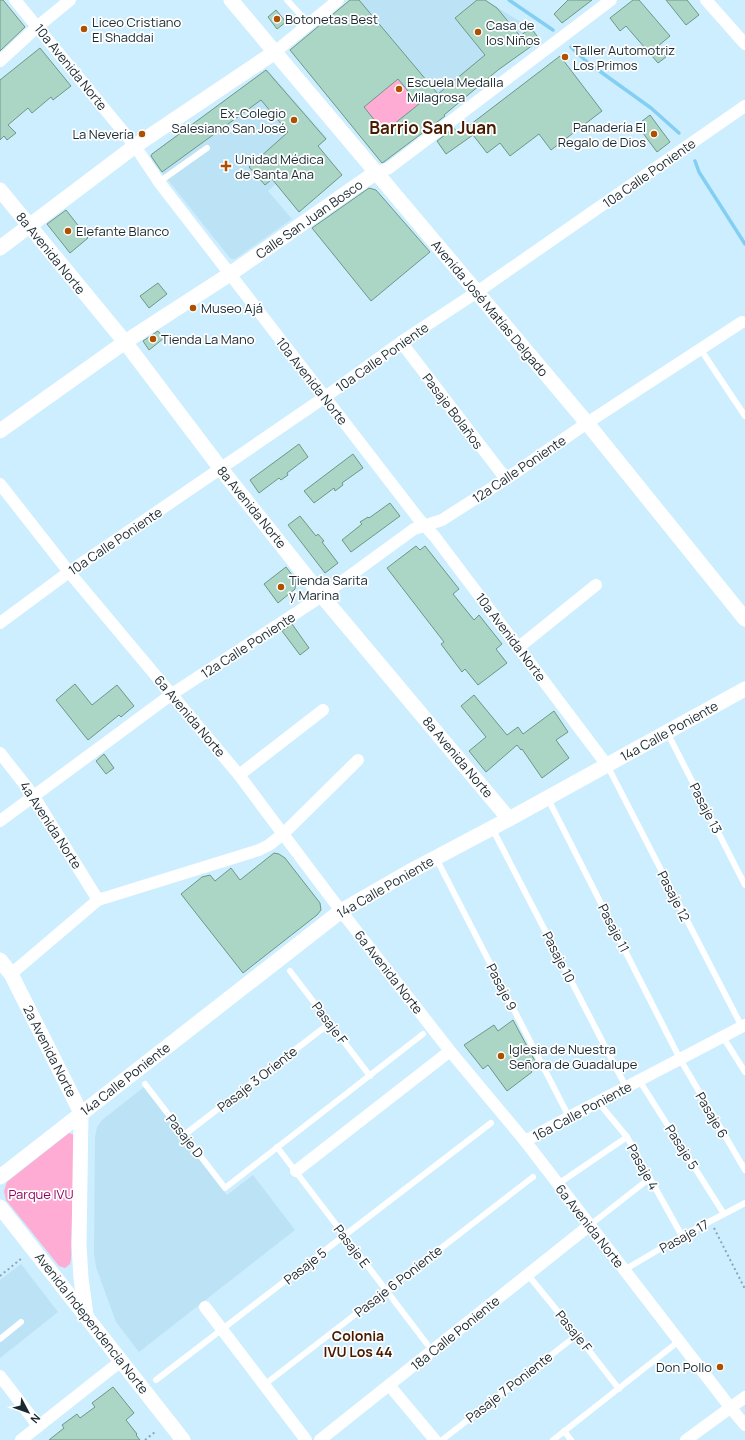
<svg xmlns="http://www.w3.org/2000/svg" width="745" height="1440" font-family="Manrope,sans-serif">
	<rect width="100%" height="100%" fill="#cdeefe"/>
	<g fill="#bce2f6">
		<path d="M351,0H485L531,28L540,39L498,70L383,164L290,50Z"/>
		<path d="M267,69L327,138L268,191L292,219L235,259H232L230,258L152,160L151,156L153,153Z"/>
		<path d="M144,1087L227,1195L253,1175L295,1230L139,1352L116,1322L96,1267L94,1254L95,1137L97,1127L102,1120Z"/>
		<path d="M21,1264L58,1312L0,1358V1280Z"/>
	</g>
	<g fill="#feacd3">
		<path d="M398,79L419,104L384,132L364,107Z"/>
		<path d="M69,1133L74,1135V1138L71,1260L70,1264L65,1268L59,1266L6,1200L4,1191L7,1182Z"/>
	</g>
	<g fill="none" stroke-linecap="round" stroke-linejoin="round">
		<g stroke="#83cff3" stroke-width="3.5">
			<path d="M509,0L553,30"/>
			<path d="M571,47L587,62L651,108L679,133"/>
			<path d="M695,161L699,172L745,244"/>
		</g>
	</g>
	<g fill="#abd6c5" stroke="#6e9787" fill-rule="evenodd">
		<path d="M0,0H3L25,27L0,51Z"/>
		<path d="M350,0H359L438,94L485,55L455,18L477,0H485L497,8L520,36L531,28L540,40L498,70L444,115L445,116L385,161L382,163L290,50ZM398,79L419,104L384,132L364,107Z"/>
		<path d="M568,0H592L562,23L554,14Z"/>
		<path d="M633,0H639L670,36L657,47L666,57L658,63L626,26L620,31L610,18Z"/>
		<path d="M666,0H687L699,15L686,25Z"/>
		<path d="M276,10L286,22L277,29L268,17Z"/>
		<path d="M40,48L71,86L53,100L51,97L32,113L28,108L8,125L16,133L7,140L4,136L0,140V80Z"/>
		<path d="M560,56L602,111L551,150L539,134L510,156L500,143L487,153L473,135L446,154L437,141L454,128L458,134Z"/>
		<path d="M266,70L326,139L318,146L342,175L299,212L272,179L265,185L249,167L288,132L261,100L162,172L151,156L152,154Z"/>
		<path d="M650,115L670,142L657,152L637,125Z"/>
		<path d="M369,188L376,190L430,252L371,301L312,228Z"/>
		<path d="M66,210L88,238L70,253L47,224Z"/>
		<path d="M158,283L167,294L149,308L140,296Z"/>
		<path d="M158,331L164,338L149,350L143,341Z"/>
		<path d="M299,444L308,457L287,473L288,475L281,480L279,478L259,493L250,480Z"/>
		<path d="M353,454L363,468L342,483L343,485L335,491L334,488L314,503L304,491Z"/>
		<path d="M390,503L400,516L351,552L342,540L362,524L360,522L368,517L369,518Z"/>
		<path d="M300,516L316,536L318,534L324,541L322,542L338,563L325,573L288,525Z"/>
		<path d="M416,546L420,550L425,546L459,589L453,594L474,620L479,615L502,644L496,649L507,663L478,685L465,669L462,672L441,644L444,642L387,568Z"/>
		<path d="M286,567L296,580L295,589L278,603L264,584Z"/>
		<path d="M292,624L309,648L300,655L282,631Z"/>
		<path d="M75,684L92,705L117,685L134,706L121,717L119,715L88,740L56,700Z"/>
		<path d="M474,695L507,735L518,727L523,734L554,711L568,732L556,740L569,758L542,778L522,749L521,750L517,745L486,772L469,751L486,737L461,706Z"/>
		<path d="M104,754L114,768L106,774L96,761Z"/>
		<path d="M274,853L279,854L285,858L320,903L321,910L317,915L243,973L181,894L202,877L210,875L215,881L231,868L240,880Z"/>
		<path d="M513,1020L535,1061L528,1067L532,1072L507,1091L488,1065L483,1069L464,1045L494,1025L498,1031Z"/>
		<path d="M113,1387L134,1413L126,1420L137,1434L136,1435L140,1440H49L64,1428L62,1425L77,1414L80,1418L95,1407L92,1403Z"/>
	</g>
	<g fill="none" stroke-linecap="round" stroke-linejoin="round">
		<g stroke="#8ba6b3" stroke-width="2" stroke-dasharray="2 3" stroke-linecap="butt">
			<path d="M714,1228L745,1289"/>
			<path d="M0,1276L22,1258"/>
			<path d="M145,1440L155,1432"/>
		</g>
		<g stroke="#fff" stroke-width="6">
			<path d="M287,0L309,24"/>
			<path d="M159,182L207,148"/>
			<path d="M701,350L745,416"/>
			<path d="M667,732L745,885"/>
			<path d="M607,765L742,1027"/>
			<path d="M547,797L680,1059L745,1170"/>
			<path d="M492,828L626,1087"/>
			<path d="M436,858L569,1117"/>
			<path d="M290,971L370,1076"/>
			<path d="M723,1037L745,1072"/>
			<path d="M639,1080L724,1214"/>
			<path d="M145,1084L225,1188L423,1034"/>
			<path d="M598,1102L627,1137L682,1236"/>
			<path d="M184,1135L330,1023"/>
			<path d="M277,1147L427,1344"/>
			<path d="M558,1184L627,1137"/>
			<path d="M590,1225L650,1178"/>
			<path d="M624,1270L682,1236L745,1203"/>
			<path d="M528,1275L577,1335L619,1389"/>
			<path d="M0,1339L21,1322"/>
			<path d="M156,1380L491,1123"/>
			<path d="M264,1385L533,1177"/>
			<path d="M564,1431L571,1440"/>
			<path d="M442,1440L577,1335"/>
			<path d="M553,1440L679,1341"/>
		</g>
		<g stroke="#fff" stroke-width="12">
			<path d="M15,0L135,146L159,182L418,518L435,537L607,765"/>
			<path d="M706,0L745,44"/>
			<path d="M275,52L338,0"/>
			<path d="M0,61L37,27L70,0"/>
			<path d="M375,173L389,168L611,0"/>
			<path d="M401,342L506,479"/>
			<path d="M0,484L69,572L239,775L283,834L341,911L450,1051L525,1141L730,1407L745,1425"/>
			<path d="M0,623L69,572L325,397L401,342L477,292L745,106"/>
			<path d="M519,647L596,585"/>
			<path d="M0,753L33,795L98,900"/>
			<path d="M239,775L323,710"/>
			<path d="M0,821L172,694L322,596L414,529L442,520L506,479L587,423L742,322"/>
			<path d="M11,974L98,900L259,850L269,845L283,834L358,760"/>
			<path d="M525,1141L569,1117L745,1025"/>
			<path d="M296,1171L450,1051"/>
			<path d="M205,1307L306,1440"/>
			<path d="M0,1376L33,1419L38,1427"/>
			<path d="M389,1385L435,1440"/>
			<path d="M21,1440L121,1361"/>
			<path d="M320,1440L590,1225"/>
			<path d="M686,1440L745,1397"/>
		</g>
		<g stroke="#fff" stroke-width="15">
			<path d="M231,0L587,423L745,619"/>
			<path d="M0,190L125,342L221,469L322,596L509,819"/>
			<path d="M0,248L135,146L275,52"/>
			<path d="M0,431L125,342L230,274L375,173"/>
			<path d="M0,960L11,974L81,1113L79,1245L81,1278L86,1315"/>
			<path d="M0,1177L341,911L407,873L509,819L745,689"/>
			<path d="M0,1207L183,1440"/>
		</g>
	</g>
	<g fill="#af5001" stroke="#fff" stroke-width="1.5">
		<circle cx="277" cy="19" r="4"/>
		<circle cx="84" cy="29" r="4"/>
		<circle cx="478" cy="32" r="4"/>
		<circle cx="565" cy="57" r="4"/>
		<circle cx="399" cy="89" r="4"/>
		<circle cx="294" cy="120" r="4"/>
		<circle cx="142" cy="134" r="4"/>
		<circle cx="654" cy="134" r="4"/>
		<path d="M224 160h4v4h4v4h-4v4h-4v-4h-4v-4h4z"/>
		<circle cx="68" cy="231" r="4"/>
		<circle cx="193" cy="308" r="4"/>
		<circle cx="153" cy="339" r="4"/>
		<circle cx="281" cy="587" r="4"/>
		<circle cx="501" cy="1056" r="4"/>
		<circle cx="720" cy="1367" r="4"/>
	</g>
	<g text-anchor="middle" stroke-width="3.5" stroke-linejoin="round" paint-order="stroke">
		<g font-size="13" fill="#1a2931" stroke="#fff" text-anchor="start">
			<text x="285" y="24">Botonetas Best</text>
			<text x="92" y="27">Liceo Cristiano<tspan x="92" dy="15">El Shaddai</tspan></text>
			<text x="486" y="30">Casa de<tspan x="486" dy="15">los Niños</tspan></text>
			<text x="573" y="55">Taller Automotriz<tspan x="573" dy="15">Los Primos</tspan></text>
			<text x="407" y="87">Escuela Medalla<tspan x="407" dy="15">Milagrosa</tspan></text>
			<text x="286" y="118" text-anchor="end">Ex-Colegio<tspan x="286" dy="15">Salesiano San José</tspan></text>
			<text x="646" y="132" text-anchor="end">Panadería El<tspan x="646" dy="15">Regalo de Dios</tspan></text>
			<text x="134" y="139" text-anchor="end">La Nevería</text>
			<text x="235" y="164">Unidad Médica<tspan x="235" dy="15">de Santa Ana</tspan></text>
			<text x="76" y="236">Elefante Blanco</text>
			<text x="201" y="313">Museo Ajá</text>
			<text x="161" y="344">Tienda La Mano</text>
			<text x="289" y="585">Tienda Sarita<tspan x="289" dy="15">y Marina</tspan></text>
			<text x="509" y="1054">Iglesia de Nuestra<tspan x="509" dy="15">Señora de Guadalupe</tspan></text>
			<text x="712" y="1372" text-anchor="end">Don Pollo</text>
		</g>
		<g font-size="13" fill="#1a2931" stroke="#fff">
			<text transform="translate(71 67) rotate(51)" y="5">10a Avenida Norte</text>
			<text transform="translate(649 173) rotate(-35)" y="5">10a Calle Poniente</text>
			<text transform="translate(309 219) rotate(-35)" y="5">Calle San Juan Bosco</text>
			<text transform="translate(51 253) rotate(51)" y="5">8a Avenida Norte</text>
			<text transform="translate(490 308) rotate(50)" y="5">Avenida José Matías Delgado</text>
			<text transform="translate(382 357) rotate(-35)" y="5">10a Calle Poniente</text>
			<text transform="translate(312 381) rotate(52)" y="5">10a Avenida Norte</text>
			<text transform="translate(453 411) rotate(53)" y="5">Pasaje Bolaños</text>
			<text transform="translate(519 469) rotate(-34)" y="5">12a Calle Poniente</text>
			<text transform="translate(252 507) rotate(51)" y="5">8a Avenida Norte</text>
			<text transform="translate(115 541) rotate(-34)" y="5">10a Calle Poniente</text>
			<text transform="translate(511 637) rotate(53)" y="5">10a Avenida Norte</text>
			<text transform="translate(248 645) rotate(-33)" y="5">12a Calle Poniente</text>
			<text transform="translate(190 716) rotate(50)" y="5">6a Avenida Norte</text>
			<text transform="translate(669 731) rotate(-29)" y="5">14a Calle Poniente</text>
			<text transform="translate(458 757) rotate(50)" y="5">8a Avenida Norte</text>
			<text transform="translate(706 808) rotate(63)" y="5">Pasaje 13</text>
			<text transform="translate(51 825) rotate(57)" y="5">4a Avenida Norte</text>
			<text transform="translate(385 887) rotate(-30)" y="5">14a Calle Poniente</text>
			<text transform="translate(674 896) rotate(63)" y="5">Pasaje 12</text>
			<text transform="translate(614 928) rotate(63)" y="5">Pasaje 11</text>
			<text transform="translate(559 957) rotate(63)" y="5">Pasaje 10</text>
			<text transform="translate(389 972) rotate(52)" y="5">6a Avenida Norte</text>
			<text transform="translate(502 987) rotate(63)" y="5">Pasaje 9</text>
			<text transform="translate(330 1023) rotate(53)" y="5">Pasaje F</text>
			<text transform="translate(50 1051) rotate(63)" y="5">2a Avenida Norte</text>
			<text transform="translate(125 1079) rotate(-38)" y="5">14a Calle Poniente</text>
			<text transform="translate(257 1079) rotate(-38)" y="5">Pasaje 3 Oriente</text>
			<text transform="translate(582 1111) rotate(-28)" y="5">16a Calle Poniente</text>
			<text transform="translate(712 1115) rotate(60)" y="5">Pasaje 6</text>
			<text transform="translate(185 1136) rotate(52)" y="5">Pasaje D</text>
			<text transform="translate(682 1147) rotate(58)" y="5">Pasaje 5</text>
			<text transform="translate(643 1167) rotate(61)" y="5">Pasaje 4</text>
			<text transform="translate(590 1226) rotate(52)" y="5">6a Avenida Norte</text>
			<text transform="translate(684 1236) rotate(-29)" y="5">Pasaje 17</text>
			<text transform="translate(352 1246) rotate(53)" y="5">Pasaje E</text>
			<text transform="translate(305 1266) rotate(-38)" y="5">Pasaje 5</text>
			<text transform="translate(398 1281) rotate(-38)" y="5">Pasaje 6 Poniente</text>
			<text transform="translate(92 1323) rotate(52)" y="5">Avenida Independencia Norte</text>
			<text transform="translate(574 1331) rotate(51)" y="5">Pasaje F</text>
			<text transform="translate(455 1333) rotate(-39)" y="5">18a Calle Poniente</text>
			<text transform="translate(509 1387) rotate(-38)" y="5">Pasaje 7 Poniente</text>
		</g>
		<g font-size="13" fill="#91005f" stroke="#fff">
			<text x="41" y="1199">Parque IVU</text>
		</g>
		<g font-size="14" font-weight="bold" fill="#481b00" stroke="#fff">
			<text x="358" y="1341">Colonia<tspan x="358" dy="16">IVU Los 44</tspan></text>
		</g>
		<g font-size="17" font-weight="bold" fill="#481b00" stroke="#fff">
			<text x="433" y="134">Barrio San Juan</text>
		</g>
	</g>
	<g transform="translate(28 1412) rotate(131)" stroke="#ffffff" stroke-width="3" paint-order="stroke">
	<path d="M0-3L7 15L0 10L-7 15Z" fill="#1a2931"/>
	<text y="-6" font-size="11" font-weight="bold" text-anchor="middle" fill="#1a2931">N</text>
	</g>
</svg>
